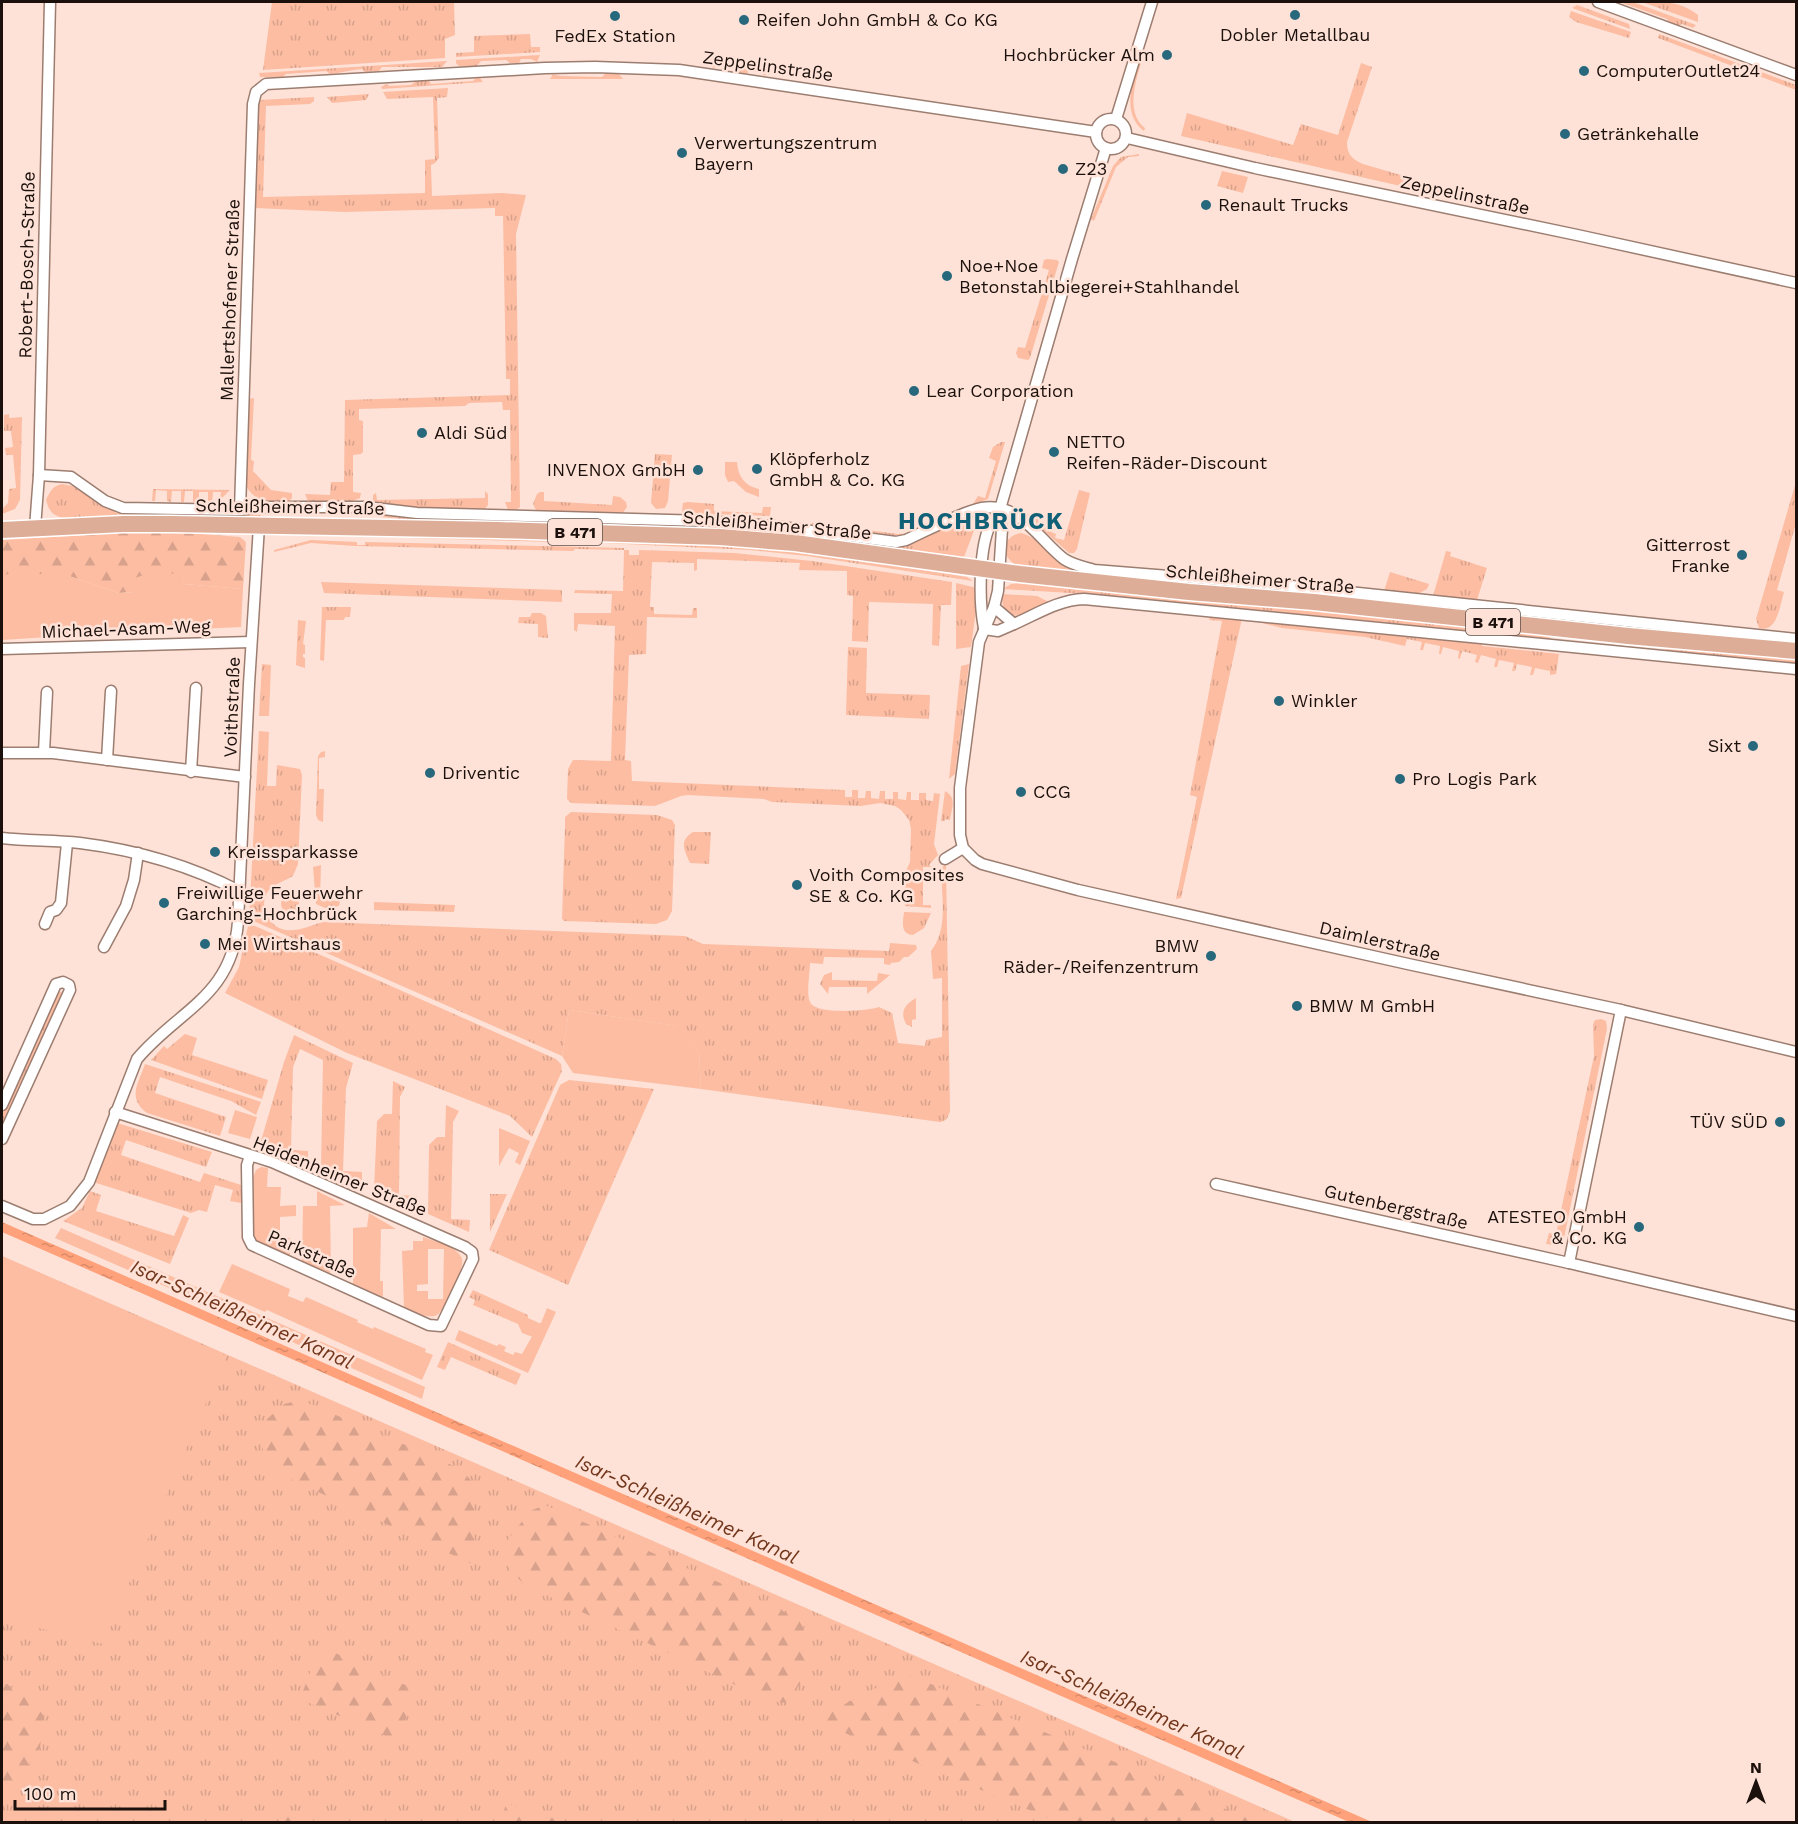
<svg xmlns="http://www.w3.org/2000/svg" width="1798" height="1824" font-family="'Work Sans',sans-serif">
	<defs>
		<pattern id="grass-tufts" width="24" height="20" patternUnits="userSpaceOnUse" patternTransform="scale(1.5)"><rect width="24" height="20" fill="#fcbda3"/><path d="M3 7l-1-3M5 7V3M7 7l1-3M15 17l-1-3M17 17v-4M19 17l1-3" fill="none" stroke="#d7a18b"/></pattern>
		<pattern id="forest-firs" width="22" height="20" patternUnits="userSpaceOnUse" patternTransform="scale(1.5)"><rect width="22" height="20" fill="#fcbda3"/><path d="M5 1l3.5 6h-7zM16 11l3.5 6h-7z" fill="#d7a18b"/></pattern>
		<pattern id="water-ripples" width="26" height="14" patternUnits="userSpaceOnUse" patternTransform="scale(1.5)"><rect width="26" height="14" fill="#ffa17a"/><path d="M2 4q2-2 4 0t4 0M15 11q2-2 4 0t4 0" fill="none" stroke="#da8a68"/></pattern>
	</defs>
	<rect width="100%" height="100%" fill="#fee2d7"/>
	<g fill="url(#grass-tufts)">
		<path d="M272,2H454L455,35L445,39V58L263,70Z"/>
		<path d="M1620,2H1633L1696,25L1693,28L1682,24L1678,26L1669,23L1667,19Z"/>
		<path d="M1642,2C1661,1 1683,2 1698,15V22Z"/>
		<path d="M1577,5L1629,24L1630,29L1572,8Z"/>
		<path d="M1571,11L1631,32L1629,38L1576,22L1569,17Z"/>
		<path d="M530,34L531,47H540V52L456,57V53L474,52V36Z"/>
		<path d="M1659,34L1796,85V90L1658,38Z"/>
		<path d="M540,55L537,62L531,59H521L519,63H510L506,60L481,61L477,66H459L456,63V60Z"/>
		<path d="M1138,59L1142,60C1136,80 1125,113 1145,128L1144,131C1121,114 1133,82 1138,59Z"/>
		<path d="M447,61L442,67H382L379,71L365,72L362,69C350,70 341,73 330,74L326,71L286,74L283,77H260L259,73Z"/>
		<path d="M711,62L767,70L765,76L762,73L749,70L747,74L737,72L735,68L718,66L713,68Z"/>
		<path d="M1361,63L1372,67L1347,142C1347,155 1352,159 1363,164L1486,200L1484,205L1181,136L1187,113L1293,145L1301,124L1338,135Z"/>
		<path d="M606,73L619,74L623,79H550L553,74L560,76L602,77Z"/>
		<path d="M476,78H480L483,82L382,89L381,87L387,84L389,86L411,85L416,81L428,80L431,84L473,81Z"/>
		<path d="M448,88L447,97L437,98L439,158L435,163L431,165L432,196L502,193L526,195L516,234L520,507L515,511L508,510L505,502H511L510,410H503L502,402L469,403L465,406L359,409V420L363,421V452L361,454L353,455V492L361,493L360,498L353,501H308L305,494L330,495L331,482H344L345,400L510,395V379H506L503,216H495V208L344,212L255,208L259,100L314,97V101L310,104L266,106L263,197L425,193V160L435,159L433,97L387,99L383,92Z"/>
		<path d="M369,94L366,100L332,103L327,97Z"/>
		<path d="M1139,154V156L1128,157L1116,167L1094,221L1091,219L1113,166L1121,157Z"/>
		<path d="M1222,171L1248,177L1243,193L1217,186Z"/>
		<path d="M1047,259L1057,260L1059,262L1030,358L1028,360L1018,358L1016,353L1018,347L1025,348L1049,270L1042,268L1044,260Z"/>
		<path d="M254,398L251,460L254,461L253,471L271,490L292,493V498L289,501C271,501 256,504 246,486L249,399Z"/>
		<path d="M9,414V418L22,417L20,500L15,509L2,514V509L8,503L9,489L16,488L13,455H6L5,448L13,447L11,431H4V415Z"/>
		<path d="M1001,442H1005L988,499L899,536L810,524L813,523L898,534L909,533L973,504L978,496L985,498L996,461L989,458L993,447Z"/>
		<path d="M655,454L672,455L668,501L665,508L656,509L651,503Z"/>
		<path d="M725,462H737C738,477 745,486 759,489V497L746,492L734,481L728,482L725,475Z"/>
		<path d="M1796,482V523L1777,590L1784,592C1780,605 1777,634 1759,628L1756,619Z"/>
		<path d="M62,484L72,486L117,513L233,516L255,514L277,520L63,518C52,515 49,511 46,500C50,492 52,486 62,484Z"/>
		<path d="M153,489H155L230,490L220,500L221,492H213L212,502H208V492H199V502H193V491H185L184,502H181V491H172L171,502L167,501V491L156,490L155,501H152Z"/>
		<path d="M1079,490L1090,493L1077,549L1074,553H1069L1020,510C1032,514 1040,522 1052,526L1051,532L1056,534L1055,538L1064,540Z"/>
		<path d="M485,491L488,494V505L484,510L393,507L378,504L373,500V495L376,493L377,500L485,498Z"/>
		<path d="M540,492H544V501L612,505L613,496L620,497L626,502L627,507L622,514L540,512L536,510L533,504L537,494Z"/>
		<path d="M688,502L714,504V511L762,513L763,507H771L770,516L684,513L682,511L683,503Z"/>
		<path d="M381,514L421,518L748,527L910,543L960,522H966L975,528L964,557L816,539L429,522L381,517Z"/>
		<path d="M1021,533C1040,537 1055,563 1076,571L1297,592L1301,597L1018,566C1000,557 1000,537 1021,533Z"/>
		<path d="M429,534L592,541L593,543L412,538Z"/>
		<path d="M606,539L764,547L826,555L967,577L973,581L807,556L749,550L605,543L603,542Z"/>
		<path d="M311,540L357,542V545H365V542L624,548V550H629V555H639V550L734,553L812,561L952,582L951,605H941L939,646L932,645L933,604L869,602L868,642L852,641L853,596L847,595V571L799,570L800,563L697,559V570L694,571V563L652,562L650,607H654V614L692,615L693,608H697V618L647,617L646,654L629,655L625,760L631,761L632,781L845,790V797H852V790H858V798H865L866,791H871V798L879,799L880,791H885V799H893V792H898V799L906,800L907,792H911V800H919V793H926V800L933,801L934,793L940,794L934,844L938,855L929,865L931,867H923V905H931V908L905,906V873L910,862L911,829L909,820L901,810L895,806L880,803L861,806L772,802L764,799L688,795L681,796L655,806L571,803L567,799L568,769L573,760L611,761L615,626L578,624L577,632L574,630V613H611L612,594L574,593L575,590L623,591L624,550L574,549V551L355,546L311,543L274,552V550Z"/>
		<path d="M1446,551L1451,552L1450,556L1487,568L1477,600L1433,596Z"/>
		<path d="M1390,572L1429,584L1427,589L1418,594L1384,591Z"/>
		<path d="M321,582L562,590V602L324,593Z"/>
		<path d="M956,583L977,588V603L971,647L956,649Z"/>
		<path d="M1019,583L1141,596L1326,610L1544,632L1551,639L1104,595L1003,589L1011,584Z"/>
		<path d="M1002,594L1037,596L1049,602C1030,612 1001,630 1002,594Z"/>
		<path d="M322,607H351L350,617H345L344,620H326L324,661L320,660Z"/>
		<path d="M532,613H541L546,616L548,638L538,637V624L518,623L519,617H530Z"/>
		<path d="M1211,615L1242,618L1181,898L1176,899L1197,797L1190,795L1222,621L1209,620Z"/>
		<path d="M1258,619L1482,642V646L1559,654L1556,674L1550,675V671L1535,668L1533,675H1530L1532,667L1517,664L1515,671H1512L1514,663L1499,660L1497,667H1494L1496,659L1481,655L1478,663L1475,662L1477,655L1462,651L1460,659L1458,658L1459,651L1443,647L1441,654H1439L1440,646L1425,643L1423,650H1420L1422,642L1407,639L1405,646L1365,637L1282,628L1258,622Z"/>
		<path d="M298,620L306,621L303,644L305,645V654H303V657L305,658V668L296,665Z"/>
		<path d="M1677,646L1796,658V663L1661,651Z"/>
		<path d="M848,647L867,648L866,693L930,695L929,719L846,715Z"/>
		<path d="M262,664L271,665L269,716H259Z"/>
		<path d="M969,664L955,774L949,779L961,666Z"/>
		<path d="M259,731L269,732L267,786H276L277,765L300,769L302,775L298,864L293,876C285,881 274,884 269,890C257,904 269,928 286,930C297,932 312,925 323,922L685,936L703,944L889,951L890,943L916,945L917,949L908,957H904L899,962L891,963L890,965L884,964V958L824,957L823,964L810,963C810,972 806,994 810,1002C815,1015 868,1011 879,1007L892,1013L898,1043L925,1046L926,1040L942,1037V978L933,979L931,951C948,930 942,898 941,871L942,867L946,865L950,1111C948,1117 947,1121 940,1122L701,1089L699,1053L677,1026L569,1010L562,1056L249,919Z"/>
		<path d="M325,751V757L319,758V789H324L323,822L318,820L316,815L318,756L321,752Z"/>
		<path d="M945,791C957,797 952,808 950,820L945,819V821H941Z"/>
		<path d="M571,812L657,815L672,820L675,825L672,911L667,920L656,924L564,921L562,919L565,826V817Z"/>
		<path d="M693,832H711L709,864L690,863C685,851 678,841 693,832Z"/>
		<path d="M321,865L320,900L340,901L339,906L325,908L316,904L313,867Z"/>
		<circle cx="290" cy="904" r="9"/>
		<path d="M374,902L455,905L454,912L374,910Z"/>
		<path d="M904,912L930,913H931L924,928L913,935C900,934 903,922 904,912Z"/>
		<path d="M248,926H255L556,1059L561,1064L562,1071L532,1137L510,1116L347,1053L225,993L239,967Z"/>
		<path d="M832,972V980L877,981L878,973L890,975L867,994V987H829L828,994L820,984L824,975Z"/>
		<path d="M58,991L63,993L2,1126V1114Z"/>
		<path d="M916,998V1019L912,1020V1027L906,1024C900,1012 904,1005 916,998Z"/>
		<path d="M1601,1019L1606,1021L1607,1029L1564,1238L1556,1245L1546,1244L1549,1233L1556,1234L1594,1056L1593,1024L1595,1020Z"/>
		<path d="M185,1034L197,1038L192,1055L268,1080L262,1099L151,1060L164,1046L167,1049Z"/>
		<path d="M294,1035L353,1063L346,1088L343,1171L362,1172V1184L321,1166L323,1060L300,1049L293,1067L291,1150L308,1151V1160L261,1141L284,1062Z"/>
		<path d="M145,1064L261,1102L256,1115L231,1101L160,1077L155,1093L226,1117L220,1136L147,1113C127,1098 138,1084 145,1064Z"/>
		<path d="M569,1080L654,1089L568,1285L489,1250L560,1085Z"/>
		<path d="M393,1081L405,1087L400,1097L399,1195L417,1196V1209L374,1190L377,1121L384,1114H392Z"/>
		<path d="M446,1105L459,1111L453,1122L451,1219L470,1220L469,1232L428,1214L429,1145L437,1137H445Z"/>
		<path d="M114,1122L212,1152L206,1167L126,1140L121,1155L200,1182L204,1173L241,1185V1203L230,1201L233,1190L215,1185L207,1212L199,1210L191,1213L90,1181Z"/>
		<path d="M90,1191L101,1195L96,1211L174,1236L183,1215L189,1218L170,1264L63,1221L82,1208Z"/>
		<path d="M490,1194H507L490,1232Z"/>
		<path d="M2,1256L1295,1822H2Z"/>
		<path d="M473,1290L528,1315V1318L539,1323L533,1337L522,1333L518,1324L473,1305L475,1300L469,1297Z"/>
		<path d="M448,1342L521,1374L516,1385L451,1357L445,1370L437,1367Z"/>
	</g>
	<g fill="url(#forest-firs)">
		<path d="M135,532L189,533L240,537L246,542L243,589L184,584L182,573L135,592L118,593L69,576H2V540Z"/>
		<path d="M301,1400L461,1469L474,1484V1565L267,1468L262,1445L266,1420L284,1404Z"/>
		<path d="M545,1505L803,1620L806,1675L787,1703L769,1701L525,1585L509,1569L507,1541L530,1511Z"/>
		<path d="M320,1646L416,1690L398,1741L300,1699Z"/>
		<path d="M905,1673L1254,1821L1258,1822H1058L814,1720Z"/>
		<path d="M2,1681L44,1709L40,1748L2,1804Z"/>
		<path d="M506,1803L565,1822H501Z"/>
		<path d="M282,1810L318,1822H279Z"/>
	</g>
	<g fill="#fcbda3" fill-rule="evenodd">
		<path d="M14,572L69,576L118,593L135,592L130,580L143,575L183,573L184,584L243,589L241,627L111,633L2,640V576Z"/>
		<path d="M569,1010L678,1026L699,1053L701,1089L573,1073L562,1056Z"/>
		<path d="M235,1110L257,1117L250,1139L228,1133Z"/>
		<path d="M499,1128L530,1141L520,1165L515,1162L519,1153L509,1148L499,1166Z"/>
		<path d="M261,1167L268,1168L267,1187H281L280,1206L296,1205V1216L280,1217V1237L290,1238V1257L253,1241L252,1180L256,1170Z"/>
		<path d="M317,1191L345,1205L330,1206L331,1272L328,1274L302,1263L303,1206H317Z"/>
		<path d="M369,1213L396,1229H381L380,1281H383V1296L381,1298L353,1285V1228L367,1227Z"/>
		<path d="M61,1228L425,1387L422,1399L55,1238Z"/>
		<path d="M423,1237C434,1241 453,1245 460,1255C462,1258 463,1261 462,1264C461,1274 444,1314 435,1316C425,1318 413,1311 404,1307L402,1251L413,1250V1241H423ZM428,1249H444L443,1299H428V1291H417V1285L428,1284Z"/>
		<path d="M2,1256L226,1356L103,1644L2,1619Z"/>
		<path d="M232,1264L290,1289L288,1296L303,1302L306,1297L358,1320L357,1322L373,1329L374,1327L426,1349L425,1352L433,1355L422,1380L267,1310L265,1312L219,1292Z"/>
		<path d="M547,1308L556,1312L528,1373L455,1340L459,1330L497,1346L499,1344L506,1347L504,1351L513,1355L515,1352L522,1354C528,1343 534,1334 539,1323H541Z"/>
	</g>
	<path fill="url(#water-ripples)" d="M2,1222L1372,1822H1349L2,1232Z"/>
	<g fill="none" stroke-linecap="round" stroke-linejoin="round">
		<g stroke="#9c7d70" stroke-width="13">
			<g id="street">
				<path d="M1598,2L1796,75"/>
				<circle cx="1111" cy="134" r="15"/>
				<path d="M1116,119L1152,2"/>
				<path d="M1127,138L1255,168L1577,235L1796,283"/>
				<path d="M1106,148L1072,259L1000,509L999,518L1002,529L998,591L994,607L979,642L960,788V835L963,848L975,860L982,864L1078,890L1408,964L1621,1010L1796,1052"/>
				<path d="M39,475L71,477L105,501L123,508L240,510L260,507H366L417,513L705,521L773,526L896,542L906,540C926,531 961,512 982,508C1019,501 1039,540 1064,559C1073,565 1084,567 1094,570L1282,585L1796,639"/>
				<path d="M240,510L253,104L256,92L266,84L545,68L595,67L679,70L1096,132"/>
				<path d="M35,528L39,475L50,2"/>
				<path d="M994,607L1014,624C1037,614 1058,600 1084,599L1796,669"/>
				<path d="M984,628C979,603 979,555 988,530C990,523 996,518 1000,511"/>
				<path d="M984,629L998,631L1014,624"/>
				<path d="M2,649L251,642"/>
				<path d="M44,752L47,692"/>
				<path d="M2,753H53L245,777"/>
				<path d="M107,760L111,691"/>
				<path d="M191,772L196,688"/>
				<path d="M2,838C27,841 54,840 80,843C136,850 189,865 239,891"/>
				<path d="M945,859L963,848"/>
				<path d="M45,924L50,912L56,910L61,903L67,843"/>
				<path d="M104,947L126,906L134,880L138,853"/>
				<path d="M1621,1010L1569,1263L1796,1316"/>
				<path d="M2,1105L56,984L63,982L69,985L70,990L2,1139"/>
				<path d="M115,1112L272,1162L465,1247L472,1252L473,1259L441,1326L429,1325L252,1245L248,1237L247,1165L250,1156"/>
				<path d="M1216,1184L1569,1263"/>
				<path d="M2,1206L33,1219H44L70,1206L89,1182L137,1059C178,1010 232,997 238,922L249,684L259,526"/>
			</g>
		</g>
		<g stroke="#fff" stroke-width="19">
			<path id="primary" d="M2,530L123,524H171L498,530L720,537L795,543L1020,574L1189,592L1314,602L1628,636L1796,651"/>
		</g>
		<use href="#street" stroke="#fff" stroke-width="10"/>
		<use href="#primary" stroke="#ddad98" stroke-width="16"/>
	</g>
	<g fill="#28687d" stroke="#fee2d7" stroke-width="2">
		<circle cx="1295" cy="15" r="6"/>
		<circle cx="615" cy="16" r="6"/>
		<circle cx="744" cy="20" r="6"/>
		<circle cx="1167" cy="55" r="6"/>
		<circle cx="1584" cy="71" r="6"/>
		<circle cx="1565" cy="134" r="6"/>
		<circle cx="682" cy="153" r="6"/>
		<circle cx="1063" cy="169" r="6"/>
		<circle cx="1206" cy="205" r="6"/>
		<circle cx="947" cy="276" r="6"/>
		<circle cx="914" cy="391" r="6"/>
		<circle cx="422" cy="433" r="6"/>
		<circle cx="1054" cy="452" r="6"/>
		<circle cx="757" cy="469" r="6"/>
		<circle cx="698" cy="470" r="6"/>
		<circle cx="1742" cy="555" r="6"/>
		<circle cx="1279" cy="701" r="6"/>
		<circle cx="1753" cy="746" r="6"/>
		<circle cx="430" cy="773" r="6"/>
		<circle cx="1400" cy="779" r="6"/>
		<circle cx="1021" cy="792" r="6"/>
		<circle cx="215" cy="852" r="6"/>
		<circle cx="797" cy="885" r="6"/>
		<circle cx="164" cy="903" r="6"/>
		<circle cx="205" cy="944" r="6"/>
		<circle cx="1211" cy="956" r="6"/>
		<circle cx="1297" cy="1006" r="6"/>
		<circle cx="1780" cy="1122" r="6"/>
		<circle cx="1639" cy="1227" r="6"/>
	</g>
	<g text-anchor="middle" stroke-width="5" stroke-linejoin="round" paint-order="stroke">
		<g fill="#fee2d7" stroke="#5f4f48" stroke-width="1.5">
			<rect x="548" y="519" width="54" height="26" rx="4.5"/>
			<rect x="1466" y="609" width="54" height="26" rx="4.5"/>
		</g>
		<g font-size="16" font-weight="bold" fill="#1b100b">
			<text x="575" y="538">B 471</text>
			<text x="1493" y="628">B 471</text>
		</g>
		<g font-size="18" fill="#1b100b" stroke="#fee2d7" text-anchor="start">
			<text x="756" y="26">Reifen John GmbH &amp; Co KG</text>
			<text x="1295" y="41" text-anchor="middle">Dobler Metallbau</text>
			<text x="615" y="42" text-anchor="middle">FedEx Station</text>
			<text x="1155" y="61" text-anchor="end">Hochbrücker Alm</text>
			<text x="1596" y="77">ComputerOutlet24</text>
			<text x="1577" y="140">Getränkehalle</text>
			<text x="694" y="149">Verwertungszentrum<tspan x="694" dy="21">Bayern</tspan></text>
			<text x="1075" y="175">Z23</text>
			<text x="1218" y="211">Renault Trucks</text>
			<text x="959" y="272">Noe+Noe<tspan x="959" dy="21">Betonstahlbiegerei+Stahlhandel</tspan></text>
			<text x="926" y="397">Lear Corporation</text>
			<text x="434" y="439">Aldi Süd</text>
			<text x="1066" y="448">NETTO<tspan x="1066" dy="21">Reifen-Räder-Discount</tspan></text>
			<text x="769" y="465">Klöpferholz<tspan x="769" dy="21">GmbH &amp; Co. KG</tspan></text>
			<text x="686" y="476" text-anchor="end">INVENOX GmbH</text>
			<text x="1730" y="551" text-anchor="end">Gitterrost<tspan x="1730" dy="21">Franke</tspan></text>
			<text x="1291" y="707">Winkler</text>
			<text x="1741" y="752" text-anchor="end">Sixt</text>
			<text x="442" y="779">Driventic</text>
			<text x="1412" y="785">Pro Logis Park</text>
			<text x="1033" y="798">CCG</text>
			<text x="227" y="858">Kreissparkasse</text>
			<text x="809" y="881">Voith Composites<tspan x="809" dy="21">SE &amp; Co. KG</tspan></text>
			<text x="176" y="899">Freiwillige Feuerwehr<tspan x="176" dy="21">Garching-Hochbrück</tspan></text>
			<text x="217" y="950">Mei Wirtshaus</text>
			<text x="1199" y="952" text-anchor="end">BMW<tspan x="1199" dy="21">Räder-/Reifenzentrum</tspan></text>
			<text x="1309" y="1012">BMW M GmbH</text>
			<text x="1768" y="1128" text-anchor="end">TÜV SÜD</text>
			<text x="1627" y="1223" text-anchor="end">ATESTEO GmbH<tspan x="1627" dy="21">&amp; Co. KG</tspan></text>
		</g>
		<g font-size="18" fill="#1b100b" stroke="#fee2d7">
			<text transform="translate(768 66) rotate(8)" y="6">Zeppelinstraße</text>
			<text transform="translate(1465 195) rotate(12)" y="6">Zeppelinstraße</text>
			<text transform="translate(27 265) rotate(-89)" y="6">Robert-Bosch-Straße</text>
			<text transform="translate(230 300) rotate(-88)" y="6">Mallertshofener Straße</text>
			<text transform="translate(290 507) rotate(1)" y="6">Schleißheimer Straße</text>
			<text transform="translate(777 525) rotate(5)" y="6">Schleißheimer Straße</text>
			<text transform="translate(1260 579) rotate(5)" y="6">Schleißheimer Straße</text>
			<text transform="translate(126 629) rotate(-2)" y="6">Michael-Asam-Weg</text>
			<text transform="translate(232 707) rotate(-88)" y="6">Voithstraße</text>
			<text transform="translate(1380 941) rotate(13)" y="6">Daimlerstraße</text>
			<text transform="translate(340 1176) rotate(22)" y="6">Heidenheimer Straße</text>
			<text transform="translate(1396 1207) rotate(13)" y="6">Gutenbergstraße</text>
			<text transform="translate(312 1254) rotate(24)" y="6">Parkstraße</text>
		</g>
		<g font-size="20" font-style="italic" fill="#72361c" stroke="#fee2d7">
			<text transform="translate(242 1314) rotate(24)" y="7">Isar-Schleißheimer Kanal</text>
			<text transform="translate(687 1509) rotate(24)" y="7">Isar-Schleißheimer Kanal</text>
			<text transform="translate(1132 1704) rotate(24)" y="7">Isar-Schleißheimer Kanal</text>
		</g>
		<g font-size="24" font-weight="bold" letter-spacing="1.5" fill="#106077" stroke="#fee2d7">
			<text x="981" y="529">HOCHBRÜCK</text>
		</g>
	</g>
	<rect width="1798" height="1824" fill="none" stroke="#1b100b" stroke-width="6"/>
	<g transform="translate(1756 1782)" stroke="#fee2d7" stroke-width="4.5" paint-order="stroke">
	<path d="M0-4.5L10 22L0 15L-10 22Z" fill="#1b100b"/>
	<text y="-9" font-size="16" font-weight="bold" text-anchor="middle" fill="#1b100b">N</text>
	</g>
	<path d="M15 1800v9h150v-9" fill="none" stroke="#1b100b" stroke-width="3"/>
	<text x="24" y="1800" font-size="18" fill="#1b100b" stroke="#fee2d7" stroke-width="4.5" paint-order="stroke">100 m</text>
</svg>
